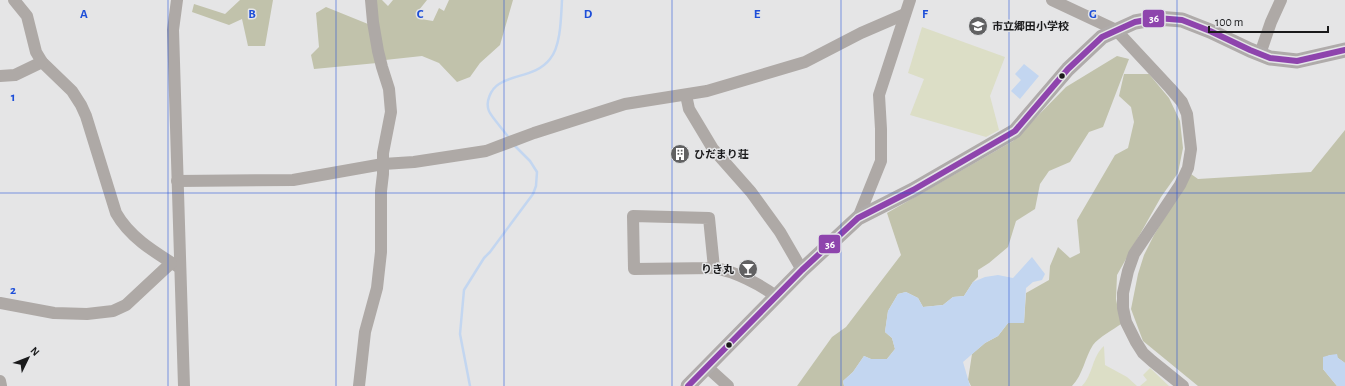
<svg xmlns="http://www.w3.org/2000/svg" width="1345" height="386" font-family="'Alegreya Sans','Noto Sans JP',sans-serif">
	<rect width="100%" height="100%" fill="#e5e5e6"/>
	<g fill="#dcdec6">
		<path d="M922,27L1005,57L990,96L999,130L986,137L910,115L924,79L908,73Z"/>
		<path d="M1104,346L1105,365L1127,377L1137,386H1082C1093,375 1092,356 1104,346Z"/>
		<path d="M1150,368L1169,386H1140L1147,380L1143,375Z"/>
	</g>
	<g fill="#c1c2ab">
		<path d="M240,0H273L265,46H248L242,19L229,25L192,12L194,4L225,14Z"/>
		<path d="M376,0H382L388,6L393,0H427L419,10L421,19L433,21L439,8L444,11L449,0H513L500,45L480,63L470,77L457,82L439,63L422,56L385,60L376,20Z"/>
		<path d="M326,7L368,24L377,63L314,69L311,55L319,47L316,13Z"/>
		<path d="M1117,56L1129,59L1103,127L1089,132L1070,162L1049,171L1040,184L1035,209L1016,221L1008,247L989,263L978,270V277L973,282L964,296L953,297L943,305L923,307L918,298L906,292L898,294L888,311L885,332L892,338L895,349L887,359H871L864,356L853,372L843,381L844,386H797L832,337L846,327L901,255L887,213L1013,141L1066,87Z"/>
		<path d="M1124,74H1149L1169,98L1180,121L1183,148L1178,173L1161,197L1117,275L1116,299L1121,324C1114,329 1098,338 1093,345C1085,357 1083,375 1072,386H971L968,380L972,354L985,343L998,336L1008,323H1024L1026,293L1049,280L1050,266L1058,247L1070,258L1080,253L1077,220L1115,155L1128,148L1134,122L1131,107L1119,96Z"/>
		<path d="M1345,130V363L1338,358L1330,355L1323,358V369L1337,386H1198L1143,341L1131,309L1138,274L1144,255L1154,235L1191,174L1198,179L1311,172Z"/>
	</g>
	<g fill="#c3d6f0">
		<path d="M1024,64L1039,76L1020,99L1011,91L1021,80L1015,74Z"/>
		<path d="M1032,257L1045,274L1042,280L1033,282L1026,288L1024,323H1008L998,336L985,343L963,362L970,386H844L843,381L853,372L864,356L871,359H887L895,349L892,338L885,332L888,311L898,294L906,292L918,298L923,307L943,305L953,297L964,296L973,282L985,277L998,275L1013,278Z"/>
		<path d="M1337,354L1338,358L1345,363V386H1337L1323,369V357L1330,355Z"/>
	</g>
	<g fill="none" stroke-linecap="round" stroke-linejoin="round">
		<g stroke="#c3d6f0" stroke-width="2.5">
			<path d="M509,138C505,132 490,115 489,111C485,102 491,89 499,84C514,74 537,76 550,59C561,46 561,17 562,0"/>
			<path d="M470,386L460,334L464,290L484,258L490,252L533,194L536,186L537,172L530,161L514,145"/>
		</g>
		<g stroke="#aea9a6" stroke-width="12">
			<path d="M14,0L27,16L36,52L42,62L72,91L81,105L86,116L116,213C130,238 156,253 180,268"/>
			<path d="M177,0L173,30L184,386"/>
			<path d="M1052,0L1116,30L1170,88L1182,102L1187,114L1191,149L1188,168L1180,185L1134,254L1128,271L1123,293V308L1126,322L1136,342L1143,353L1152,361L1183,386"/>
			<path d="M1260,54L1271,22L1281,0"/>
			<path d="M0,76L15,75L42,62"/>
			<path d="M686,95L689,109L713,149L751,192L780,232L802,270"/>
			<path d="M177,181L293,180L383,164L414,162L486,151L534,133L625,104L707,91L805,62L861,33L905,14"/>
			<path d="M633,216L709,218L714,268L634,269Z"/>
			<path d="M858,218L881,161V129L879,95L910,0"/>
			<path d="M714,268C734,271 760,284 777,297"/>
			<path d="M0,303L54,313L87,314L113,311L126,305L171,263"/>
			<path d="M707,367L728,386"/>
			<path d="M0,381L1,386"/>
			<path d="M359,386L365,332L377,288L381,252V191L383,174V153L391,112L389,89L382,67L378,51L373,22L371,0"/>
		</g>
		<path stroke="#afabaa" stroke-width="15" d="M688,386L802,270L858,218L913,190L1015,131L1068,69L1102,37L1135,22L1157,18L1182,20L1210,31L1250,50L1270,58L1297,61L1345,50"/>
		<g stroke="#e4e5e7" stroke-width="9">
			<path id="bus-1" d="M688,386L802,270L858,218L913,190L1015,131L1068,69L1102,37L1135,22L1157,18L1182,20L1210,31L1250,50L1270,58L1297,61L1345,50"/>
		</g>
		<use href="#bus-1" stroke="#8e44ad" stroke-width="6"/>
	</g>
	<path fill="none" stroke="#1d4ed8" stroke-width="1" stroke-opacity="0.55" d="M168,0V386M336,0V386M504,0V386M672,0V386M841,0V386M1009,0V386M1177,0V386M0,193H1345"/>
	<defs>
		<g id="school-disc" transform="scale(1)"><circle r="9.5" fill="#616162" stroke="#e4e5e7"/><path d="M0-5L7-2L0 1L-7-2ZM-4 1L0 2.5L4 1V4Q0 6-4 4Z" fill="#fff"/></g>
		<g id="building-disc" transform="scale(1)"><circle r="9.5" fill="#616162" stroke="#e4e5e7"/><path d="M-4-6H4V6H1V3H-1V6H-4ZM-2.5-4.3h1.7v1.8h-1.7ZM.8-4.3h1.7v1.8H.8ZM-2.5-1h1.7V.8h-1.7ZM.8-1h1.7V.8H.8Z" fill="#fff"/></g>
		<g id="bar-disc" transform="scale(1)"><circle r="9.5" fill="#616162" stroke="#e4e5e7"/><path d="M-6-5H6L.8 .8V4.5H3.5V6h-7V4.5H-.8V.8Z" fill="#fff"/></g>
	</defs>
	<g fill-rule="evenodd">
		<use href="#school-disc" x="978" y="26"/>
		<use href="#building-disc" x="680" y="154"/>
		<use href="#bar-disc" x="748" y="269"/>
	</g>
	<g fill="#1a1a1b" stroke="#e4e5e7" stroke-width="1.5">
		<circle cx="1062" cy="76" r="3.5"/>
		<circle cx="729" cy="345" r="3.5"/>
	</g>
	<g text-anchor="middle" stroke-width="3" stroke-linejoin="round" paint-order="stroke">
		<g font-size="11" font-weight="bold" fill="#1a1a1b" stroke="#e4e5e7" text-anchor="start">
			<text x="992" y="30">市立郷田小学校</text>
			<text x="694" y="158">ひだまり荘</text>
			<text x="734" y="273" text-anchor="end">りき丸</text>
		</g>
	</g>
	<g font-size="13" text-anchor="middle" font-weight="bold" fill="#1d4ed8" stroke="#e4e5e7" stroke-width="3" stroke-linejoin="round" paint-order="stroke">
		<text x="84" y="18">A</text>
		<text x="252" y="18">B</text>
		<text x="420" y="18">C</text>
		<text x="588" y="18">D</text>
		<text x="757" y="18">E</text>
		<text x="925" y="18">F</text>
		<text x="1093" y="18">G</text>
		<text x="13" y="101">1</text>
		<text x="13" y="294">2</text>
	</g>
	<g stroke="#e4e5e7" stroke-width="1.5">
		<rect x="1142" y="9" width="23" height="19" rx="4" fill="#8e44ad"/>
		<rect x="818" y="234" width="23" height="20" rx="4" fill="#8e44ad"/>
	</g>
	<g font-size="11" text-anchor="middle" font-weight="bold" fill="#fff">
		<text x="1154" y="22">36</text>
		<text x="830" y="248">36</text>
	</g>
	<g transform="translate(28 358) rotate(47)" stroke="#e4e5e7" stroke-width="3" paint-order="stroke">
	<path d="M0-3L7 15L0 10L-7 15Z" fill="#1a1a1b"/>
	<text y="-6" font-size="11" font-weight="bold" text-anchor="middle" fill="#1a1a1b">N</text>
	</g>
	<path d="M1209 26v6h119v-6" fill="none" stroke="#1a1a1b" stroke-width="2"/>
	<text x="1215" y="26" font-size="12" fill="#1a1a1b" stroke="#e4e5e7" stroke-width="3" paint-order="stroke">100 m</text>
</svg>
